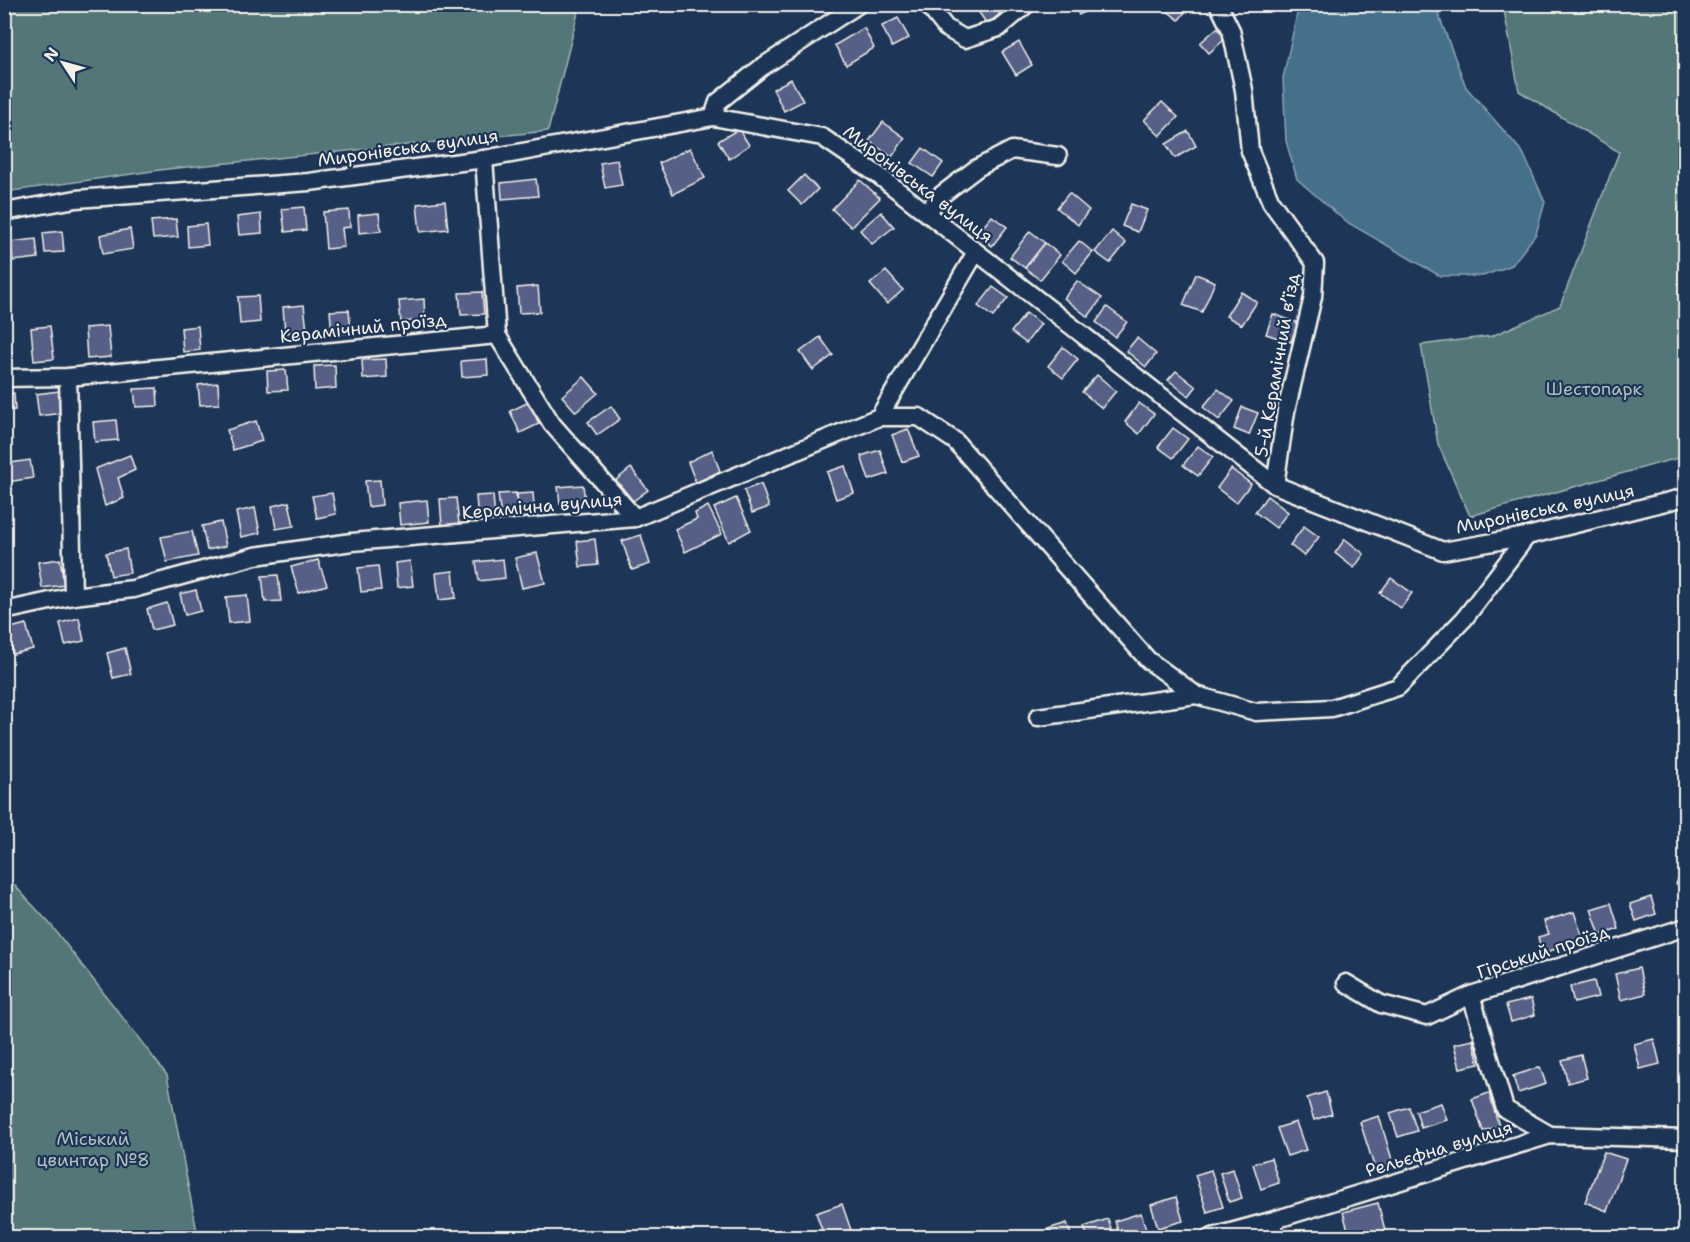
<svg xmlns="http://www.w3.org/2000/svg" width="1690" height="1242" font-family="'Shantell Sans',sans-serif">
	<rect width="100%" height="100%" fill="#1d3557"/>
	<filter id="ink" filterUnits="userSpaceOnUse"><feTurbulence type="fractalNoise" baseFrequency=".0167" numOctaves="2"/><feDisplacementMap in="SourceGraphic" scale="12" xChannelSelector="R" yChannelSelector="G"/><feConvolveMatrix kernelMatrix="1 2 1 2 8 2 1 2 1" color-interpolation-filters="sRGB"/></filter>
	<g filter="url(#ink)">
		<g fill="#537678" stroke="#a4b4b0" stroke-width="1.5">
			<path d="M4,5L5,4L580,5L548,131L167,169L5,192Z"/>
			<path d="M1503,5H1685V456L1470,516L1438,444L1421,345L1492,336L1560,306L1619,152L1519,91Z"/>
			<path d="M5,875L51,925L167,1075L198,1237H5Z"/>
		</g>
		<path fill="#456f8c" stroke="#8ba3b1" stroke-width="1.5" d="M1299,5H1437L1439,16L1466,87L1523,153L1545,202L1536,234L1512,265L1483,276H1440L1345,221L1297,179L1286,141L1283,78Z"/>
		<g fill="#566087" stroke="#f4f1e8" stroke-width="1.5">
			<path d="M973,4H993L1000,14L987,24Z"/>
			<path d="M1073,4H1093L1094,6L1079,15Z"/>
			<path d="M1164,4H1191L1179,20L1162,7Z"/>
			<path d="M898,18L909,38L892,47L882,26Z"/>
			<path d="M864,28L874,48L846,65L835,45Z"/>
			<path d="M1217,28L1226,38L1209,53L1200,43Z"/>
			<path d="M1019,42L1032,65L1016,75L1002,52Z"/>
			<path d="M791,79L803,101L784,111L773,89Z"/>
			<path d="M1162,102L1178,117L1160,136L1144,120Z"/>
			<path d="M883,122L905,138L892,157L869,141Z"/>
			<path d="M739,129L749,145L729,159L718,141Z"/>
			<path d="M1188,131L1196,146L1175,158L1166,144Z"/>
			<path d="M690,148L705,178L673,194L659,163Z"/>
			<path d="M923,148L943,163L933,177L912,163Z"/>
			<path d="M617,160L622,185L605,188L600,163Z"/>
			<path d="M804,175L818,189L802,205L788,191Z"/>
			<path d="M536,179L538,196L502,199L501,183Z"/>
			<path d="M860,180L880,198L851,227L832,209Z"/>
			<path d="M1069,193L1089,210L1078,225L1057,208Z"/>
			<path d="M445,201L448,229L420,232L417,204Z"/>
			<path d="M1131,204L1147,210L1138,232L1122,226Z"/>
			<path d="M304,207L306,230L285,232L282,209Z"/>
			<path d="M349,210L350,227L342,228L344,247L326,249L323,212Z"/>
			<path d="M881,212L894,227L872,244L860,230Z"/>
			<path d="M379,213L381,231L359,233L358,215Z"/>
			<path d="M261,214L262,233L239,235L237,217Z"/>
			<path d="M992,216L1007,227L992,246L977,234Z"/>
			<path d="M176,219L178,237L153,239L151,221Z"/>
			<path d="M206,224L208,245L188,247L187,226Z"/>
			<path d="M130,229L133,249L103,254L100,235Z"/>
			<path d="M62,231L64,252L45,253L43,233Z"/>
			<path d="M1030,231L1045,243L1025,268L1010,257Z"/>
			<path d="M1112,231L1126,243L1110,263L1095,252Z"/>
			<path d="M36,239L38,258L13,261L11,242Z"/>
			<path d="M1079,241L1093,252L1076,273L1062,261Z"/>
			<path d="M1045,243L1060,255L1040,280L1025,268Z"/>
			<path d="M886,271L903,290L887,304L870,284Z"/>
			<path d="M1196,274L1215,282L1202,312L1183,305Z"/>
			<path d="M1077,281L1102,298L1088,317L1064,298Z"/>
			<path d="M538,286L540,312L519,313L517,288Z"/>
			<path d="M993,287L1008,298L993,317L978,306Z"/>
			<path d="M482,292L484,314L461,315L459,293Z"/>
			<path d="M1241,292L1257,302L1242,325L1226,316Z"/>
			<path d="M258,296L260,322L240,324L238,297Z"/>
			<path d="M424,299L425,320L401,322L399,301Z"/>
			<path d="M304,305L307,331L285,333L283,307Z"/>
			<path d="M1107,307L1127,322L1115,337L1096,322Z"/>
			<path d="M349,310L351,333L332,334L330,311Z"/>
			<path d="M1026,313L1041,324L1026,343L1011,332Z"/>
			<path d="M1273,314L1298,323L1291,342L1266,334Z"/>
			<path d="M50,326L54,359L34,361L31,328Z"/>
			<path d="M108,326L111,357L87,359L85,328Z"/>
			<path d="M198,326L200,350L183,352L181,328Z"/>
			<path d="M4,332H9L12,359H4Z"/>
			<path d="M820,337L833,355L813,370L800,352Z"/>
			<path d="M1137,338L1156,354L1146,367L1126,351Z"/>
			<path d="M1063,347L1078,359L1063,378L1048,366Z"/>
			<path d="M386,359L387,377L363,379L362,360Z"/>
			<path d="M487,359L488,375L462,377L461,361Z"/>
			<path d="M335,365L336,388L315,390L314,366Z"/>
			<path d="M286,370L288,390L268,391L267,371Z"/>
			<path d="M1176,371L1196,387L1189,396L1168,380Z"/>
			<path d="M1097,375L1116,391L1102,408L1082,392Z"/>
			<path d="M584,377L598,393L576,412L562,396Z"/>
			<path d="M218,383L219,404L200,405L198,385Z"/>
			<path d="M157,388L158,406L136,407L134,389Z"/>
			<path d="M1218,389L1234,401L1219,420L1203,407Z"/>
			<path d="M59,391L62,413L39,416L36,394Z"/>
			<path d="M14,393L15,410L4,411V394Z"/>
			<path d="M529,402L539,424L520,433L510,411Z"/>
			<path d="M1139,403L1154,414L1139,434L1125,422Z"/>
			<path d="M611,406L620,419L597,435L588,422Z"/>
			<path d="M1242,407L1258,413L1249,435L1234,429Z"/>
			<path d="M116,420L118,440L95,442L93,422Z"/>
			<path d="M256,421L262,441L233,450L227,430Z"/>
			<path d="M1173,428L1188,439L1173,458L1158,447Z"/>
			<path d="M908,429L919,456L902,462L892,435Z"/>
			<path d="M1198,446L1213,457L1198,476L1183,465Z"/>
			<path d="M712,450L720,471L696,483L688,462Z"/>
			<path d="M880,450L888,474L869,480L861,456Z"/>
			<path d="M130,455L135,470L118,478L124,498L105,506L95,469Z"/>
			<path d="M30,460L33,478L7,482L4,464Z"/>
			<path d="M845,466L854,493L836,499L827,472Z"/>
			<path d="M631,468L648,490L633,501L616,480Z"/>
			<path d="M1231,469L1251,484L1236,503L1217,488Z"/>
			<path d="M380,480L382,505L368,507L365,481Z"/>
			<path d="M761,484L769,507L752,513L744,490Z"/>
			<path d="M583,485L585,502L560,504L558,487Z"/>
			<path d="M332,493L336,514L317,518L312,496Z"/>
			<path d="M516,493L518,516L501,518L498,494Z"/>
			<path d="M533,493L535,517L519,519L517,494Z"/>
			<path d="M493,495L495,518L478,520L476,496Z"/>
			<path d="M1267,496L1288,512L1276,528L1255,512Z"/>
			<path d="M456,498L459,524L442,526L440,499Z"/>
			<path d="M736,498L751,530L729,542L714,508Z"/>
			<path d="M427,500L429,522L400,525L398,503Z"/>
			<path d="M289,502L294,526L276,529L272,506Z"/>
			<path d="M708,506L722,534L685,552L675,529L697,519L695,513Z"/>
			<path d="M255,508L260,533L241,537L236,512Z"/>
			<path d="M221,522L226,546L207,550L202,526Z"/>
			<path d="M1304,526L1319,537L1304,556L1290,545Z"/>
			<path d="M192,531L198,556L167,562L161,537Z"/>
			<path d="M641,535L650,564L632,570L622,541Z"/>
			<path d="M595,539L598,565L580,567L577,541Z"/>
			<path d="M1345,539L1364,554L1354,568L1335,553Z"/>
			<path d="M126,549L130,573L111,576L106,553Z"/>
			<path d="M537,553L545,583L522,588L515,558Z"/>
			<path d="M60,559L64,585L42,588L38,562Z"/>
			<path d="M503,559L505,578L479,581L476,562Z"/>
			<path d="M318,560L327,585L299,593L291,567Z"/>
			<path d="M410,561L413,586L397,588L395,563Z"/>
			<path d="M378,566L381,590L361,592L358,568Z"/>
			<path d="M453,571L456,598L439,600L436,573Z"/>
			<path d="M278,575L281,601L265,602L262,576Z"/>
			<path d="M1391,578L1412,593L1401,608L1380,593Z"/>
			<path d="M196,590L201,611L185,615L180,594Z"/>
			<path d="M247,595L250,621L229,623L226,597Z"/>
			<path d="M167,603L173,625L152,630L147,609Z"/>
			<path d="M79,618L84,641L65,645L60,623Z"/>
			<path d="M26,624L33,649L13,654L7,629Z"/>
			<path d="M125,648L131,674L113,678L107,653Z"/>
			<path d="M1684,864L1686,865V888L1676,884Z"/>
			<path d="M1651,897L1656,914L1636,921L1630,904Z"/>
			<path d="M1611,903L1619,929L1600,935L1591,909Z"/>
			<path d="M1574,912L1584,941L1542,953L1538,937L1549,934L1544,921Z"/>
			<path d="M1639,968L1645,994L1621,1000L1615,974Z"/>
			<path d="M1594,981L1598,997L1574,1003L1570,987Z"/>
			<path d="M1531,999L1535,1015L1511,1022L1506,1005Z"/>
			<path d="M1654,1039L1660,1064L1640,1069L1634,1044Z"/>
			<path d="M1473,1040L1479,1064L1460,1068L1454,1044Z"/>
			<path d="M1581,1055L1587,1078L1568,1083L1562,1060Z"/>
			<path d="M1540,1067L1546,1084L1518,1093L1513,1076Z"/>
			<path d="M1326,1092L1332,1114L1314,1120L1307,1098Z"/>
			<path d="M1489,1093L1499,1126L1483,1131L1472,1099Z"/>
			<path d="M1441,1103L1447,1120L1421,1128L1416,1111Z"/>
			<path d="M1409,1107L1417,1131L1398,1137L1390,1113Z"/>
			<path d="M1379,1116L1393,1163L1375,1169L1360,1122Z"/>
			<path d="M1296,1122L1306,1150L1287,1156L1277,1128Z"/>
			<path d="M1604,1152L1626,1159L1607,1211L1585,1202Z"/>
			<path d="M1271,1158L1279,1183L1261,1189L1253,1164Z"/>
			<path d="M1233,1169L1242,1198L1229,1202L1220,1173Z"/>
			<path d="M1211,1170L1223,1207L1207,1212L1195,1175Z"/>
			<path d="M1176,1197L1183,1221L1158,1228L1151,1205Z"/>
			<path d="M1378,1203L1387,1238H1350L1343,1212Z"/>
			<path d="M842,1204L852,1233L838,1238H825L816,1213Z"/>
			<path d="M1141,1213L1147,1233L1132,1238H1120L1115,1221Z"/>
			<path d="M1108,1219L1114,1238H1088L1084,1227Z"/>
			<path d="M1067,1223L1072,1238H1051L1048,1229Z"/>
		</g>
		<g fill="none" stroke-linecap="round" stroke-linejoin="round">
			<g stroke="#f4f1e8" stroke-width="21">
				<g id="minor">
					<path d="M927,4L946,28L965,39L999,28L1027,4"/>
					<path d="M1218,4L1231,30L1244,90L1250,151L1271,202L1315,263L1313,297L1286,411L1275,485"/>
					<path d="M713,117L718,102L762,67L859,4"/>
					<path d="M484,159L497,335"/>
					<path d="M4,212L76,199L309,182L484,159L713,117L822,137L878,175L1275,485L1443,551L1527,536L1686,497"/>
					<path d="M928,214L936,199L977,168L1012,150L1058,156"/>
					<path d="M68,377L73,596"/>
					<path d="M4,378L68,377L497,335L552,424L635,518"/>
					<path d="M879,417H919L955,441L1148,660L1196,695L1256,712L1332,708L1398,687L1464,619L1527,536"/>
					<path d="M4,611L73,596L133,589L255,556L352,542L635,518L879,417L976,252"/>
					<path d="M1038,717L1196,695"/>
					<path d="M1346,983L1381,1004L1427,1016L1471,995L1686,927"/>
					<path d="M1471,995L1505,1109L1550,1135"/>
					<path d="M1271,1221L1276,1238"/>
					<path d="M1209,1238L1271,1221L1550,1135L1686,1139"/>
				</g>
			</g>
			<use href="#minor" stroke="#1d3557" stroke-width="16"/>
		</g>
	</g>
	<g text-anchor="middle" stroke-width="4.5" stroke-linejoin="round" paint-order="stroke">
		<g font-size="18" fill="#f4f1e8" stroke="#1d3557">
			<text transform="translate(408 148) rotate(-8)" y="6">Миронівська вулиця</text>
			<text transform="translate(918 184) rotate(37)" y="6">Миронівська вулиця</text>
			<text transform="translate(363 328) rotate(-6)" y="6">Керамічний проїзд</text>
			<text transform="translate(1277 365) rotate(-80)" y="6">5-й Керамічний в’їзд</text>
			<text transform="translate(542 506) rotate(-5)" y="6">Керамічна вулиця</text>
			<text transform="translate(1545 509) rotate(-12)" y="6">Миронівська вулиця</text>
			<text transform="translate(1543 952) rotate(-18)" y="6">Гірський проїзд</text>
			<text transform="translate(1439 1149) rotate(-17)" y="6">Рельєфна вулиця</text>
		</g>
		<g font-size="18" fill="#b4c0bb" stroke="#1d3557">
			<text x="1594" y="395">Шестопарк</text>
			<text x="93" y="1145">Міський<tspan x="93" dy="21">цвинтар №8</tspan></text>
		</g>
	</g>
	<rect width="1690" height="1242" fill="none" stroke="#1d3557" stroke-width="24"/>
	<rect x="12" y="12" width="1666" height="1218" fill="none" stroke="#f4f1e8" stroke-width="2" filter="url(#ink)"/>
	<g transform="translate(63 63) rotate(306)" stroke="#1d3557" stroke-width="4.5" paint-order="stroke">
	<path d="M0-4.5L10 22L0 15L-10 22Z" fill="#f4f1e8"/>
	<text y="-9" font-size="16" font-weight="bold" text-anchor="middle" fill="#f4f1e8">N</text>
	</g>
</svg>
